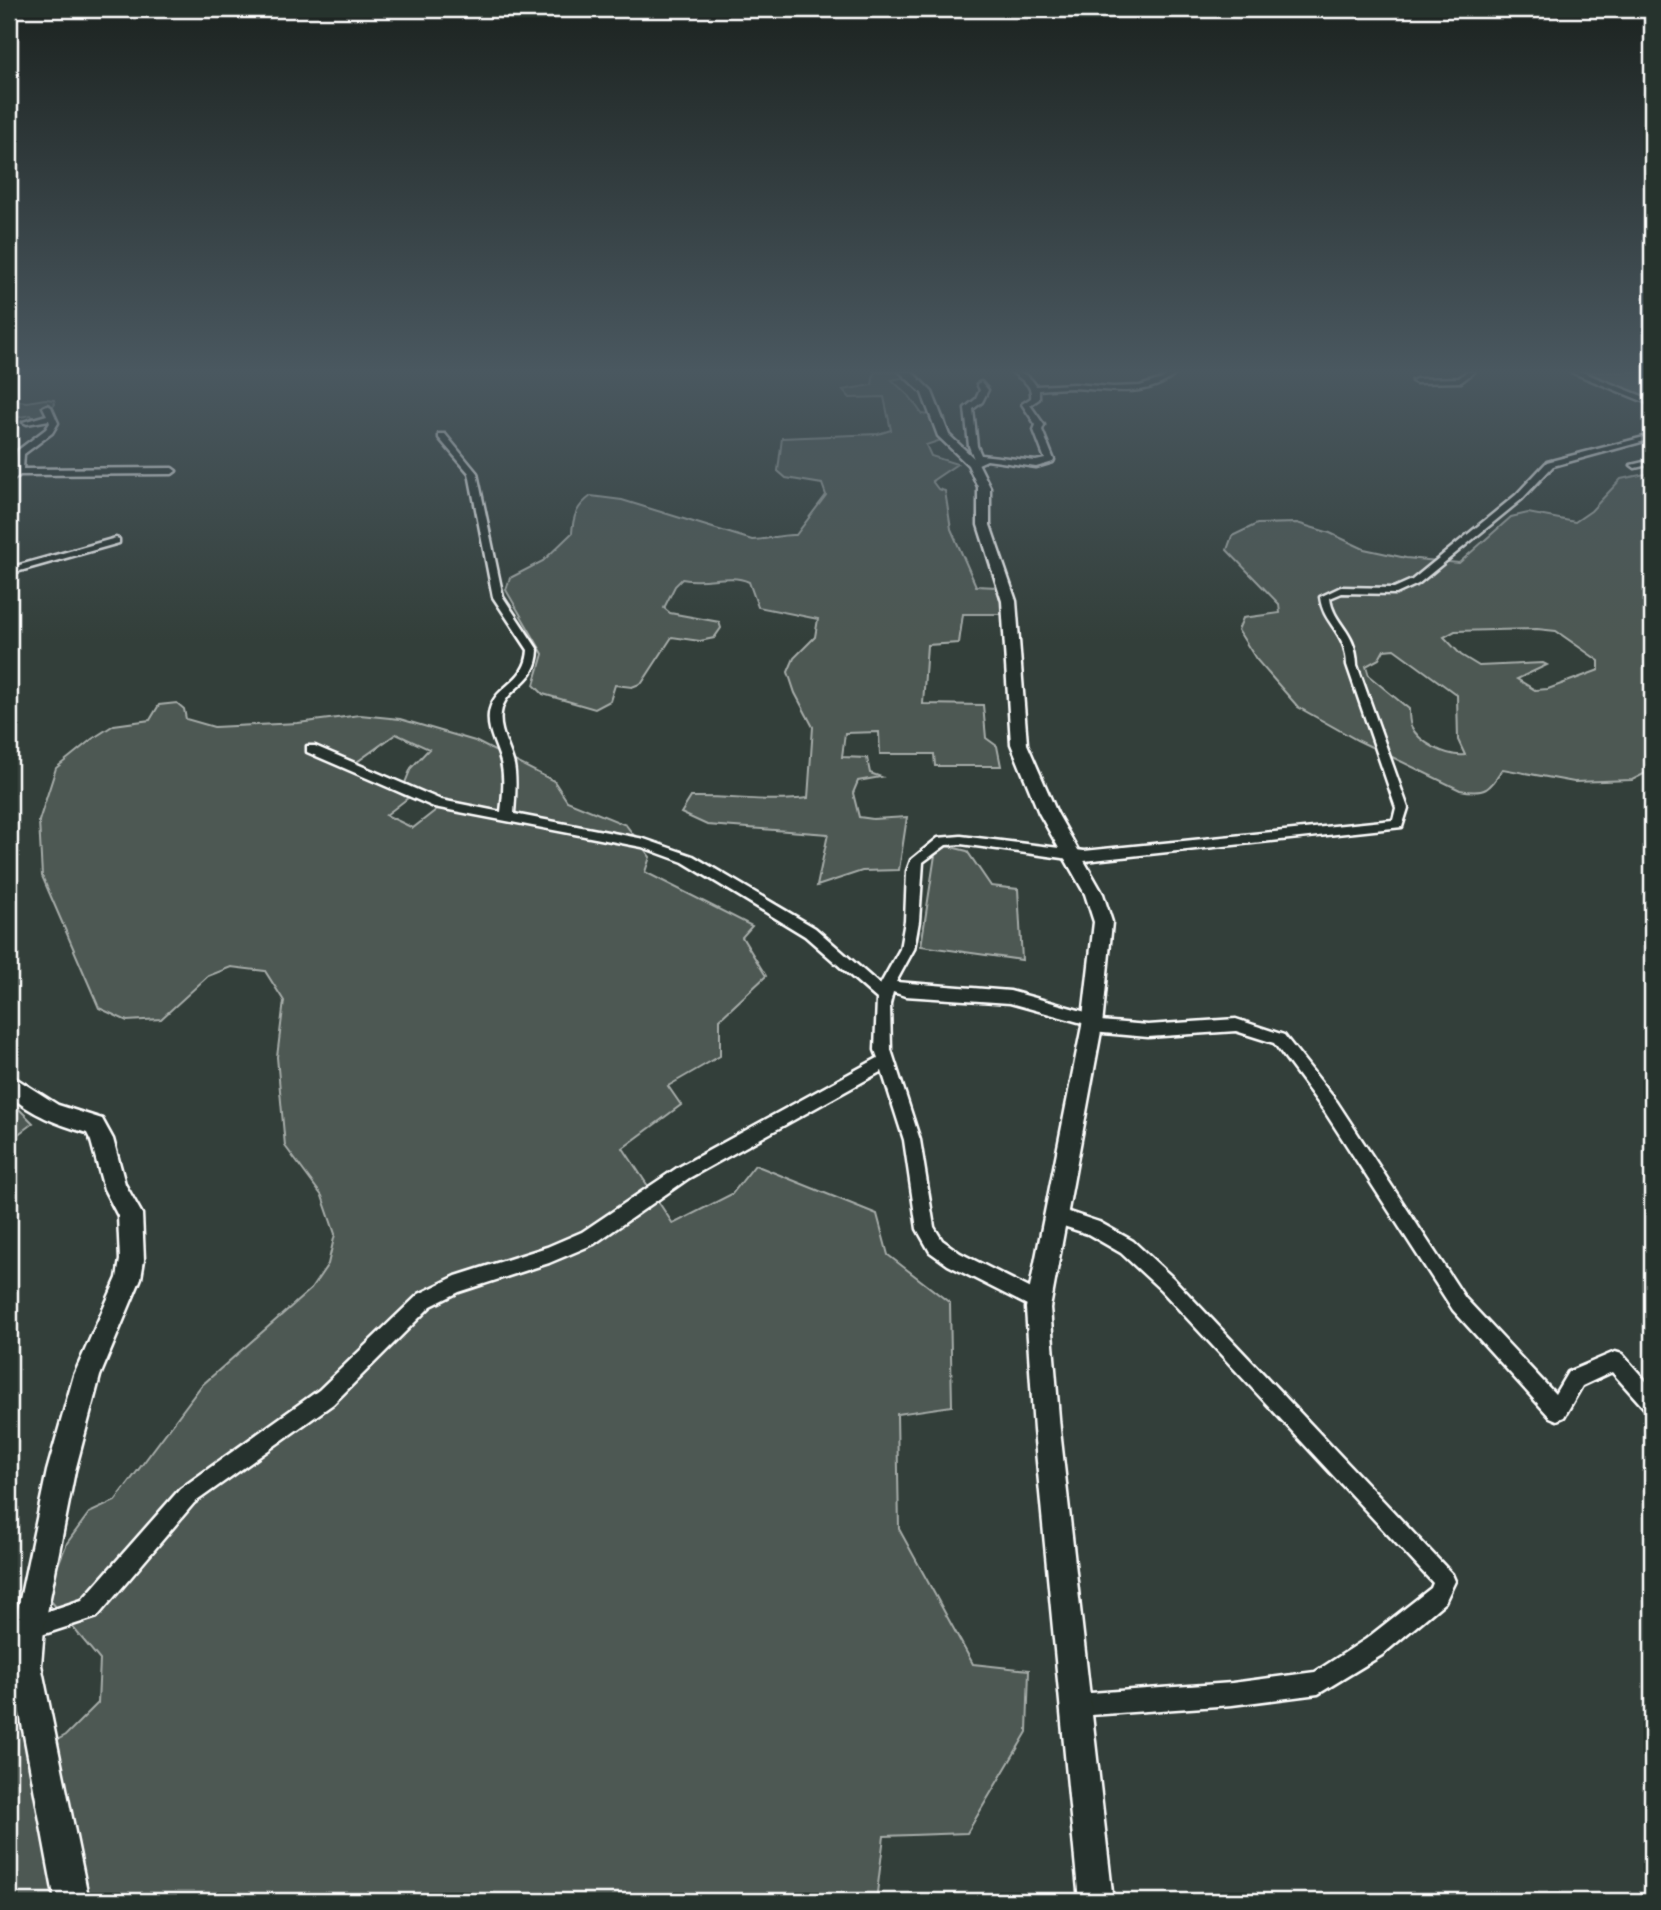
<svg xmlns="http://www.w3.org/2000/svg" width="1661" height="1910" font-family="Delius,sans-serif">
	<rect width="100%" height="100%" fill="#333f3a"/>
	<filter id="ink" filterUnits="userSpaceOnUse"><feTurbulence type="fractalNoise" baseFrequency=".0143" numOctaves="2"/><feDisplacementMap in="SourceGraphic" scale="14" xChannelSelector="R" yChannelSelector="G"/><feConvolveMatrix kernelMatrix="1 2 1 2 8 2 1 2 1" color-interpolation-filters="sRGB"/></filter>
	<g filter="url(#ink)">
		<g fill="#4d5853" stroke="#a6aca9" stroke-width="2" fill-rule="evenodd">
			<path d="M874,372H912L915,375L892,380L910,397L922,414L945,417L950,437L926,445L931,456L957,464L932,481L938,489L945,491L951,529L976,586L997,587L1004,614H963L959,643L927,645L923,704L983,705L986,738L997,746L1001,766H935L934,754H880L879,732L845,733L842,757L867,758L870,773L881,777L858,781L853,793L859,817L873,819L907,817L899,870L862,871L817,886L828,834L707,825L681,813L691,797C731,796 769,803 808,798L813,727L795,693L788,672L794,658L815,637L818,619L758,607L749,582C728,573 707,584 682,579L675,586L664,608L670,613L719,622L721,628L714,638L700,641L672,637L642,683L632,687L615,685L610,701L595,709L543,694L534,685L543,654L506,590L510,578L543,561L572,533C573,516 577,506 591,496L622,500L752,540C768,540 780,534 796,535L826,495L822,484L786,478L778,471L782,438L878,434L891,430L884,397L850,398L843,390L872,385Z"/>
			<path d="M45,399L54,400L55,404L47,415L34,419L31,415L9,419V400L27,402Z"/>
			<path d="M1645,474L1652,476V770L1632,780L1574,782L1503,769C1489,790 1485,795 1460,790L1357,740L1298,707L1256,659L1238,630L1243,618L1280,613L1279,604L1227,550L1232,536L1257,524L1297,523L1330,533L1364,549L1406,558L1459,563L1511,517L1528,513L1575,522L1591,511L1621,479ZM1537,629L1556,631L1599,661V670L1548,689L1535,690L1517,679L1547,665L1543,663L1479,666L1461,655L1444,637L1455,631ZM1394,649L1457,695L1458,740L1465,755C1447,757 1419,743 1411,726C1409,721 1409,714 1409,709L1369,676L1366,666L1379,659L1384,650Z"/>
			<path d="M177,703L184,709L186,719L214,727L298,723L360,715L400,719L475,741L554,781L567,801L626,825L650,857L645,872L752,926L742,937L766,976L720,1019V1056L668,1086L681,1105L623,1148L673,1224L732,1194L755,1165L877,1214L888,1255L950,1303L952,1406L897,1414L899,1529L973,1664L1029,1670L1027,1732L967,1833L884,1836L876,1901H9V1734L25,1718L30,1755L66,1735L98,1703L100,1660L46,1595L67,1543L89,1513L115,1501L201,1386L311,1289L328,1264L335,1234L322,1196L285,1146L277,1057L284,1001L265,971L231,967L208,976L161,1019L127,1021L99,1008L42,876L39,821L56,768L92,739L114,725L150,720L159,705ZM396,734L429,749L411,768L405,783L445,803L413,828L386,815L408,798L350,767Z"/>
			<path d="M947,846L967,851L991,886L1018,889L1022,960L921,946L935,855Z"/>
			<path d="M9,1099L33,1123L9,1141Z"/>
		</g>
		<path fill="#737b78" stroke="#abb0ae" stroke-width="2" d="M1581,372H1652V399Z"/>
		<g fill="none" stroke-linecap="round" stroke-linejoin="round">
			<g stroke="#fff" stroke-width="5">
				<g id="street">
					<path d="M1012,372C1023,372 1030,376 1036,386L1074,384L1113,387L1140,386L1162,379L1170,372H1178C1148,400 1110,389 1072,388C1061,388 1050,389 1039,390V399L1030,405L1044,425L1042,430L1054,460L1053,462L1036,467L987,460L976,465H970L969,463L974,459L969,446L965,408L976,399L980,390L977,384L981,382L988,390L982,402L973,409L977,446L981,455L1036,461L1045,459L1034,430L1036,425L1022,404L1031,398C1033,384 1021,380 1012,372Z"/>
					<path d="M1466,372H1474L1461,382L1416,383L1412,381L1416,379L1459,378Z"/>
					<path d="M1571,372H1582L1652,400V405Z"/>
					<path d="M47,405L51,407L58,423L52,433L24,454L23,469L172,468L176,471L172,474L20,475L9,483V476L14,471L17,451L46,429L50,423L49,420L27,424L23,422L47,415L43,407Z"/>
					<path d="M439,434H445L477,473L503,597L538,650C537,686 505,685 501,713C498,731 510,748 514,765C517,781 515,798 514,814L644,839L693,856L815,928L880,985L900,949L905,921L907,871L911,860L938,838L961,836L1084,851L1393,820L1396,808L1347,665C1346,630 1323,625 1320,597L1341,587L1394,588L1412,580L1516,495L1547,462L1652,435V439L1553,466L1522,499L1418,584L1396,594L1342,593L1330,598C1333,624 1356,630 1357,665L1408,808L1402,827L1084,861L961,844L946,845L923,862L919,921L914,949L896,982L1010,991L1093,1014L1098,1016L1100,1021L1148,1025L1236,1019L1284,1035L1337,1102L1465,1298L1555,1394L1568,1372L1615,1352L1622,1354L1652,1388V1411L1645,1409L1612,1372L1582,1386L1564,1417L1557,1420L1550,1417L1453,1310L1325,1112L1274,1043L1236,1031L1148,1037L1092,1032L1087,1030L1086,1024L1010,1003L905,996L893,992L890,1004L891,1050L920,1140L934,1227L942,1240L960,1253L1045,1296L1048,1302L1045,1308L1039,1311L1033,1308L948,1265L930,1252L917,1229L904,1140L882,1071L689,1178L594,1244L549,1263L459,1292L431,1306L333,1404L194,1503L97,1617L29,1639L21,1636L18,1628L21,1620L82,1600L180,1489L319,1390L419,1294L456,1276L547,1247L582,1232L677,1168L878,1058L875,1050L877,999L805,936L683,862L642,847L434,807L307,752V746H315L441,800L501,812C503,795 505,778 501,762C497,746 487,731 489,714C493,684 526,685 528,650L493,597L469,473L439,438Z"/>
					<path d="M1652,460V464L1635,468L1631,465Z"/>
					<path d="M116,538L119,539V543L9,574V568Z"/>
					<path d="M1054,1207L1099,1222L1133,1241L1173,1278L1452,1574L1455,1581L1445,1602L1382,1655L1318,1694L1232,1705L1076,1716L1068,1713L1065,1705L1068,1697L1076,1694L1232,1683L1315,1672L1366,1639L1431,1588L1433,1583L1161,1290L1121,1253L1088,1234L1048,1221L1046,1215L1048,1209Z"/>
					<path d="M29,1671L37,1674L40,1682C35,1695 22,1708 9,1713V1687L21,1674Z"/>
				</g>
			</g>
			<g stroke="#fff" stroke-width="5">
				<g id="secondary">
					<path d="M900,372H912L932,392L949,435L977,461L990,487V525L1016,601L1027,744L1057,813L1103,894L1112,922L1102,1026L1050,1308L1060,1430L1113,1901H1079L1034,1430L1026,1308L1082,1026L1094,922L1085,894L1039,813L1011,744L1002,601L978,525V487L968,465L938,436L922,393Z"/>
					<path d="M9,1074L58,1105L102,1119L113,1139L125,1184L142,1214L144,1260L141,1278L100,1376L75,1471L44,1628L41,1665L89,1901H55L11,1665L14,1628L47,1471L74,1375L117,1278L120,1260L118,1216L104,1189L91,1141L87,1133C57,1124 33,1115 9,1095Z"/>
				</g>
			</g>
			<use href="#street" fill="#26332d" fill-rule="evenodd"/>
			<use href="#secondary" fill="#26332d" fill-rule="evenodd"/>
		</g>
	</g>
	<linearGradient id="sky" x2="0" y2="1"><stop stop-color="#1c2320"/><stop offset="0.58" stop-color="#4a5860"/><stop offset="1" stop-color="#4a5860" stop-opacity="0"/></linearGradient>
	<rect width="1661" height="640" fill="url(#sky)"/>
	<rect width="1661" height="1910" fill="none" stroke="#26332d" stroke-width="35"/>
	<rect x="18" y="18" width="1626" height="1875" fill="none" stroke="#fff" stroke-width="2.5" filter="url(#ink)"/>
</svg>
